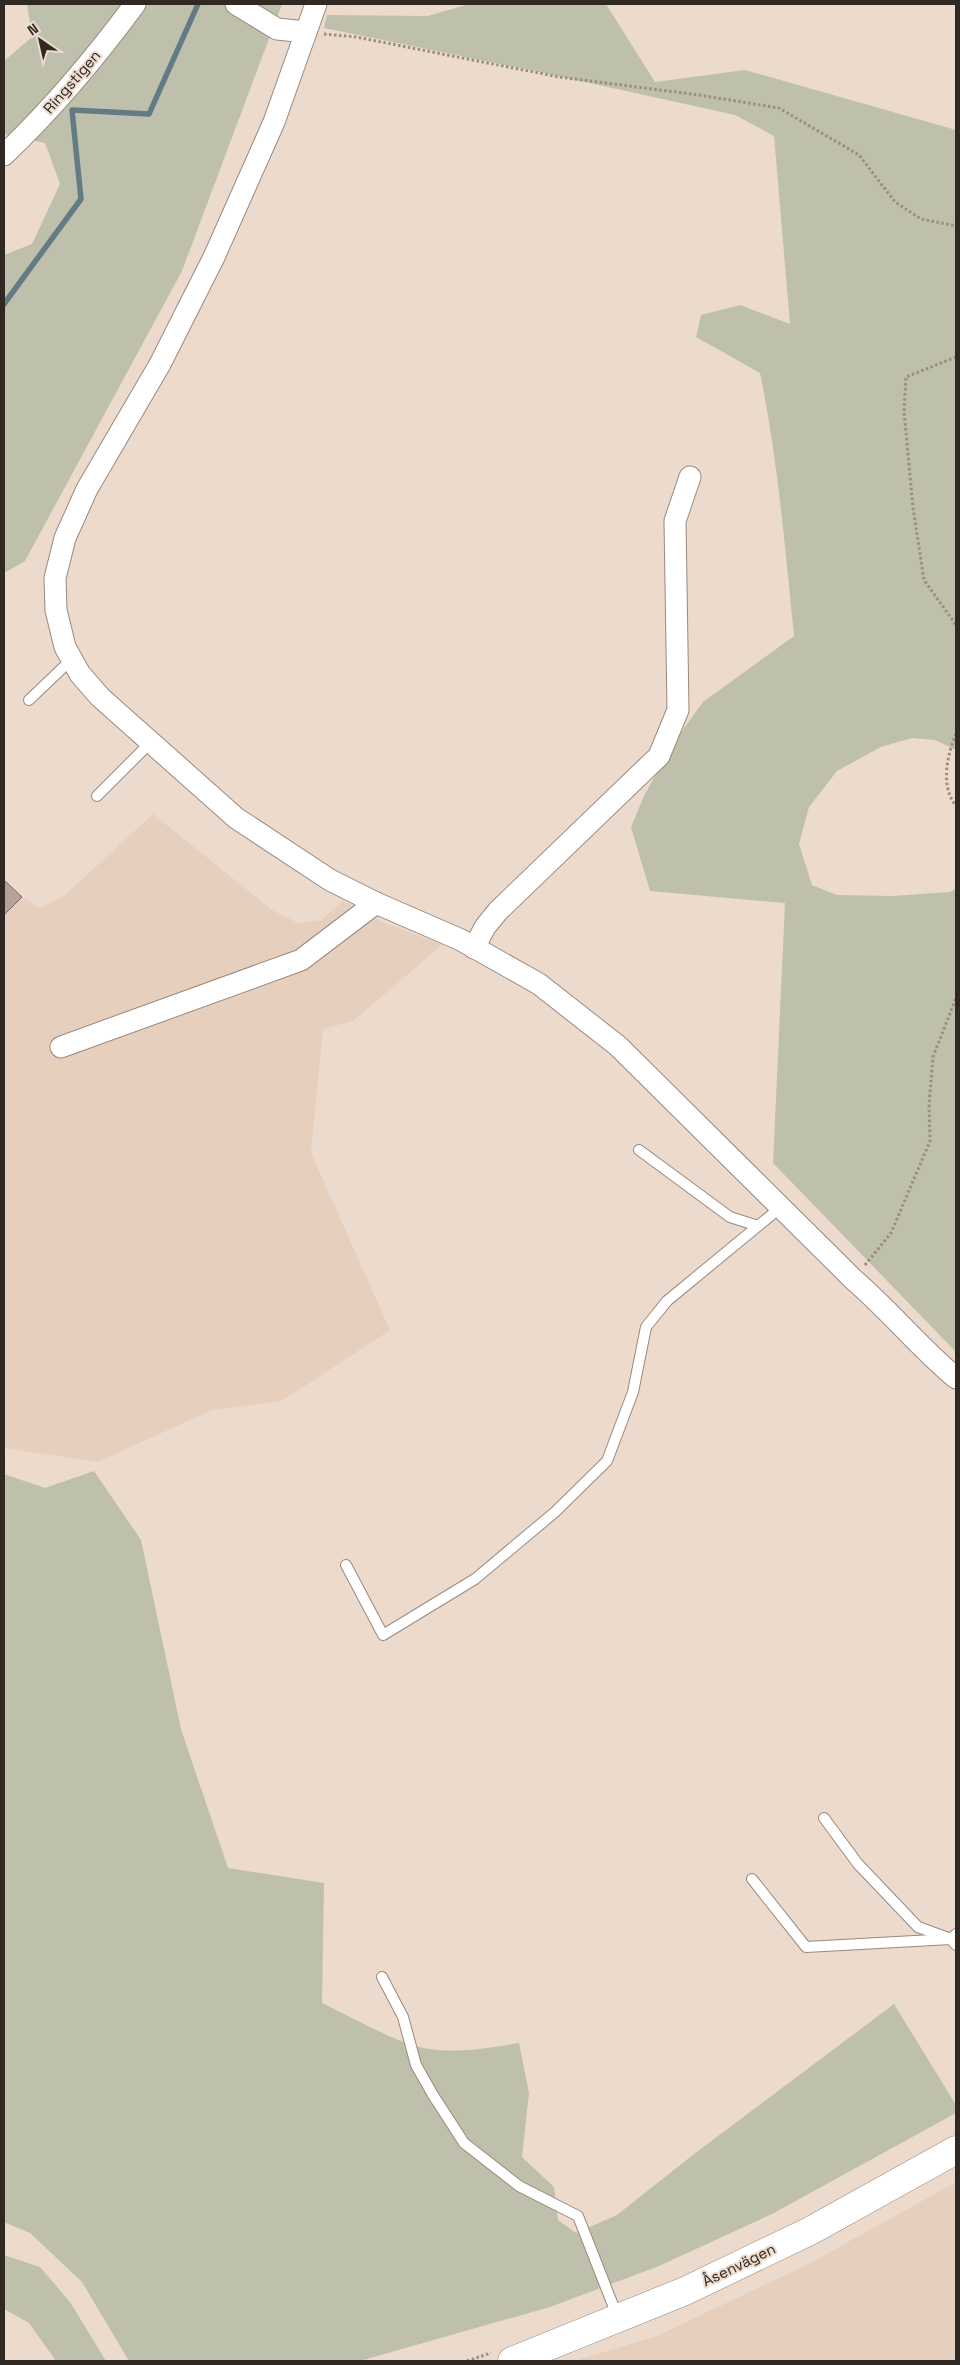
<svg xmlns="http://www.w3.org/2000/svg" width="960" height="2365" font-family="'Space Grotesk',sans-serif">
	<rect width="100%" height="100%" fill="#ecdbcd"/>
	<g fill="#e7cfbd">
		<path d="M153,814L272,910L298,923L321,920L343,901L385,923L442,945L353,1021L323,1029L311,1153L390,1330L282,1401L212,1410L98,1462L4,1448V880L22,897L40,908L64,896Z"/>
		<path d="M956,2182V2361H574L657,2336L810,2263Z"/>
	</g>
	<g fill="#bfc0ab">
		<path d="M27,4H282L182,271L25,561L4,573V255L32,244L60,184L45,143L4,134V61L32,37Z"/>
		<path d="M469,4H606L655,82L745,70L956,130V750L935,740L912,738L881,747L837,771L809,807L799,844L812,885L837,895L893,896L949,892L956,889V1352L773,1163L785,903L650,891L631,827L644,796L674,742L703,702L794,636C785,548 778,460 760,373L696,337L701,315L740,305L790,324L774,136L735,115L535,71L324,28L327,15L428,16Z"/>
		<path d="M94,1471L141,1540L181,1729L228,1868L324,1883L322,2003C351,2017 379,2033 409,2044C443,2056 484,2049 519,2043L529,2093L522,2157L554,2187L558,2220L576,2233L617,2215L694,2154L894,2004L956,2105V2113L772,2214L659,2266L550,2307L360,2361H129L82,2282L30,2233L4,2222V1474L45,1488Z"/>
		<path d="M4,2255L40,2267L70,2302L106,2361H56L29,2323L4,2309Z"/>
	</g>
	<g fill="none" stroke-linecap="round" stroke-linejoin="round">
		<path stroke="#637b85" stroke-width="5.5" d="M4,304L81,199L72,110L149,114L198,4"/>
	</g>
	<path fill="#b6a19b" stroke="#7b6761" d="M4,880L22,897L4,915Z"/>
	<g fill="none" stroke-linecap="round" stroke-linejoin="round">
		<g stroke="#9a897d" stroke-width="12">
			<g id="lane">
				<path d="M29,700L72,659"/>
				<path d="M97,796L150,743"/>
				<path d="M639,1150L730,1217L758,1226"/>
				<path d="M346,1565L383,1635L475,1579L555,1512L607,1461L633,1392L646,1327L667,1301L781,1207"/>
				<path d="M824,1818L858,1864L918,1927L951,1939L956,1934"/>
				<path d="M752,1879L806,1947L951,1939L956,1945"/>
				<path d="M382,1977L403,2017L416,2065L433,2095L464,2143L519,2186L578,2216L618,2318"/>
			</g>
		</g>
		<g stroke="#9a897d" stroke-width="23">
			<g id="street">
				<path d="M236,4L277,29L306,32"/>
				<path d="M316,4L274,122L214,257L160,364L87,489L65,538L55,578L56,610L65,647L80,674L100,697L236,818L330,880L376,903L461,940L539,984L618,1046L854,1280C890,1311 920,1348 956,1378"/>
				<path d="M4,155C52,109 96,57 135,4"/>
				<path d="M474,948L485,927L498,911L659,756L678,710L675,521L690,477"/>
				<path d="M61,1047L301,960L376,903"/>
			</g>
		</g>
		<g stroke="#9a897d" stroke-width="29">
			<path id="secondary" d="M512,2361L685,2291L810,2231L956,2150"/>
		</g>
		<g stroke="#9a8d83" stroke-width="3" stroke-dasharray="2.5 2.5" stroke-linecap="butt">
			<path d="M324,34L356,37L559,77L699,95L779,108L859,155L895,202L921,219L956,226"/>
			<path d="M956,357L906,377L904,411L913,508L924,580L956,625"/>
			<path d="M956,734C947,756 940,786 956,806"/>
			<path d="M865,1265L891,1233L930,1141L929,1105L933,1057L956,998"/>
			<path d="M467,2361L491,2353"/>
		</g>
		<use href="#lane" stroke="#fff" stroke-width="10"/>
		<use href="#street" stroke="#fff" stroke-width="21"/>
		<use href="#secondary" stroke="#fff" stroke-width="28"/>
	</g>
	<g text-anchor="middle" stroke-width="4" stroke-linejoin="round" paint-order="stroke">
		<g font-size="15" fill="#2f2823" stroke="#ecdbcd">
			<text transform="translate(72 82) rotate(-49)" y="5">Ringstigen</text>
			<text transform="translate(739 2265) rotate(-26)" y="5">Åsenvägen</text>
		</g>
	</g>
	<rect width="960" height="2365" fill="none" stroke="#2f2823" stroke-width="10"/>
	<g transform="translate(40 40) rotate(326)" stroke="#ecdbcd" stroke-width="4" paint-order="stroke">
	<path d="M0-4L9 19L0 12L-9 19Z" fill="#2f2823"/>
	<text y="-8" font-size="14" font-weight="bold" text-anchor="middle" fill="#2f2823">N</text>
	</g>
</svg>
